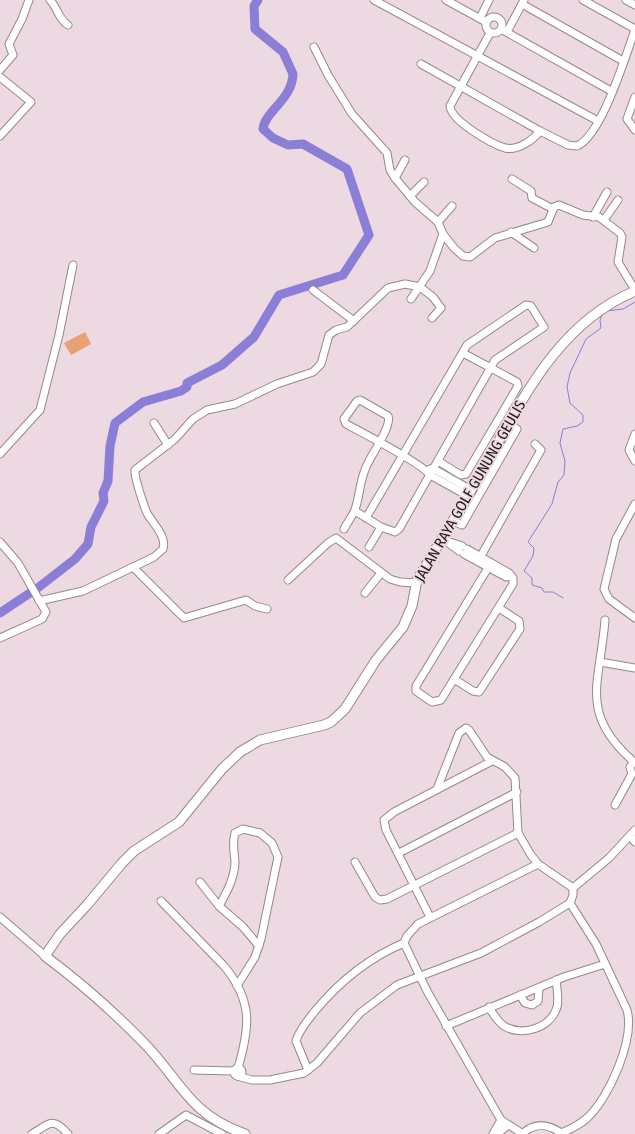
<svg xmlns="http://www.w3.org/2000/svg" width="635" height="1134" font-family="'Fira Sans Condensed',sans-serif">
	<rect width="100%" height="100%" fill="#ecd9e1"/>
	<path fill="#e7a172" d="M85,332L91,344L71,355L64,343Z"/>
	<g fill="none" stroke-linecap="round" stroke-linejoin="round">
		<g stroke="#8a7ed6" stroke-width="1">
			<path d="M606,311L623,309L635,302"/>
			<path d="M563,598L553,592H544L542,588L532,585V578L524,571L533,556L534,548L528,542L552,504L558,482L564,475L565,461L560,443L563,429L577,426L583,422V415L570,403L567,387L570,373L586,339L601,328L600,320L603,313"/>
		</g>
		<path stroke="#8a7ed6" stroke-width="9" d="M0,613L39,587L75,559L88,544L91,527L104,501L103,493L108,481L110,446L115,423L143,402L181,391L187,387V383L222,365L254,337L279,295L343,275L369,235L347,169L303,144L288,145L273,138L263,129C265,111 292,100 293,74L283,52L255,29L254,6L258,0"/>
		<g stroke="#98868e" stroke-width="9">
			<g id="minor">
				<path d="M50,0C58,8 58,19 68,25"/>
				<path d="M374,0L598,121"/>
				<path d="M446,0L486,22"/>
				<path d="M583,0L635,29"/>
				<path d="M626,0L635,5"/>
				<path d="M522,4L623,61"/>
				<circle cx="494" cy="25" r="8"/>
				<path d="M480,18L489,0"/>
				<path d="M501,29L611,91"/>
				<path d="M507,32L524,0"/>
				<path d="M490,33L450,106C451,121 492,144 505,148C518,151 533,140 540,131"/>
				<path d="M314,47L328,75L352,114L387,153L390,170L395,178L415,202L438,222L443,234L454,248L463,256L470,257L495,238L548,222L554,207L559,205L583,215L599,217L620,233L622,237L618,262L635,290"/>
				<path d="M421,64L540,131L568,145L577,146C602,135 625,57 635,30"/>
				<path d="M0,70L13,55L9,44L22,19L29,0"/>
				<path d="M0,77L31,102L0,136"/>
				<path d="M635,97L627,119L635,130"/>
				<path d="M395,178L405,160"/>
				<path d="M512,179L531,191L532,198L553,209"/>
				<path d="M410,196L424,182"/>
				<path d="M593,217L607,192"/>
				<path d="M604,220L618,200"/>
				<path d="M438,222L452,206"/>
				<path d="M511,232L534,248"/>
				<path d="M313,290L354,321"/>
				<path d="M411,299L430,271L443,234"/>
				<path d="M154,423L168,445"/>
				<path d="M635,434L629,450L635,461"/>
				<path d="M0,454L40,410L59,335L73,265"/>
				<path d="M438,461L461,475L466,474L518,386L517,382L463,353"/>
				<path d="M430,469H434L471,490"/>
				<path d="M635,504L616,539L604,589L609,599L635,618"/>
				<path d="M355,511L381,527L395,532L399,529L495,360L544,327L531,306L526,305L467,345L366,518"/>
				<path d="M453,521L462,525L517,429L509,423"/>
				<path d="M344,529C347,523 351,518 354,512C361,496 358,480 369,461C374,451 392,425 388,416L360,400L357,401L344,419L346,424C361,432 423,464 430,475L468,496"/>
				<path d="M443,539L459,551"/>
				<path d="M447,541L462,546"/>
				<path d="M0,542L18,563L46,612L42,619L0,638"/>
				<path d="M369,547L381,527"/>
				<path d="M467,549L509,573L513,578V584L441,700L432,702L416,691V686L491,563"/>
				<path d="M464,554L506,577L511,576"/>
				<path d="M478,561L541,450L535,444"/>
				<path d="M133,567L184,618L246,600L255,606L267,609"/>
				<path d="M288,580L328,543L336,538L390,579L400,582L416,583"/>
				<path d="M365,593L381,573"/>
				<path d="M39,601L83,591L154,557L163,549C167,536 153,524 147,513C144,506 134,477 135,470L175,439L193,419L207,410L235,404L277,384L313,372L321,364L329,335L336,330L347,327L388,288L405,284L420,287L433,297L441,308L432,318"/>
				<path d="M605,620C600,684 578,713 634,762L630,767L632,774L615,805"/>
				<path d="M600,662L635,668"/>
				<path d="M454,679L473,691L479,692L520,629L519,621L499,608"/>
				<path d="M437,789L459,733L466,728L469,730L487,757L505,767L515,778L518,833L531,855L538,864L573,888V895L570,903L596,944L627,1010C635,1039 609,1099 586,1119C578,1126 569,1130 559,1134"/>
				<path d="M630,836L635,842"/>
				<path d="M399,853L517,792"/>
				<path d="M355,862L375,897L380,900L387,899L518,833"/>
				<path d="M200,882L219,906L243,927L259,946"/>
				<path d="M573,888L609,858L635,830"/>
				<path d="M161,901L225,967C253,1002 250,1027 238,1068"/>
				<path d="M219,906C227,892 235,877 235,861C234,851 232,843 235,833L243,829L260,833L272,843L278,857L261,939L255,957L237,986"/>
				<path d="M0,917L45,956"/>
				<path d="M430,917L386,830L384,820L394,812L492,761"/>
				<path d="M520,995L525,1003L532,1005L538,1001L539,988"/>
				<path d="M489,1007C493,1014 497,1021 504,1026C522,1037 551,1028 557,1007C559,998 557,989 556,980"/>
				<path d="M446,1026L564,977L605,964"/>
				<circle cx="238" cy="1072" r="4"/>
				<path d="M194,1070L233,1071"/>
				<path d="M308,1070L296,1041C299,1030 308,1020 315,1011C340,981 368,958 404,943"/>
				<path d="M237,1076L252,1080H270L304,1073L317,1063L360,1013L397,985L481,953L539,922L570,903"/>
				<path d="M32,1134C49,1124 52,1116 68,1134"/>
				<path d="M159,1134L186,1115L222,1134"/>
				<path d="M493,1134L501,1120"/>
				<path d="M497,1134L507,1126"/>
				<path d="M522,1134C535,1122 548,1124 561,1133"/>
				<path d="M523,1134L501,1120L427,991L404,943L407,936L418,924L538,864"/>
			</g>
		</g>
		<g stroke="#98868e" stroke-width="11">
			<path id="major" d="M245,1134C190,1115 182,1083 145,1044C114,1012 81,983 45,956L60,934L87,905L122,863L134,851L179,822L222,769L240,752L260,740L324,725L331,722L345,709L376,660L403,627L412,606L417,580C439,543 462,507 483,469C523,399 557,324 635,291"/>
		</g>
		<use href="#minor" stroke="#fff" stroke-width="7"/>
		<use href="#major" stroke="#fff" stroke-width="9"/>
	</g>
	<g text-anchor="middle" stroke-width="4" stroke-linejoin="round" paint-order="stroke">
		<g font-size="15" fill="#1e171a" stroke="#ecd9e1">
			<text transform="translate(470 491) rotate(-60)" y="5">JALAN RAYA GOLF GUNUNG GEULIS</text>
		</g>
	</g>
</svg>
